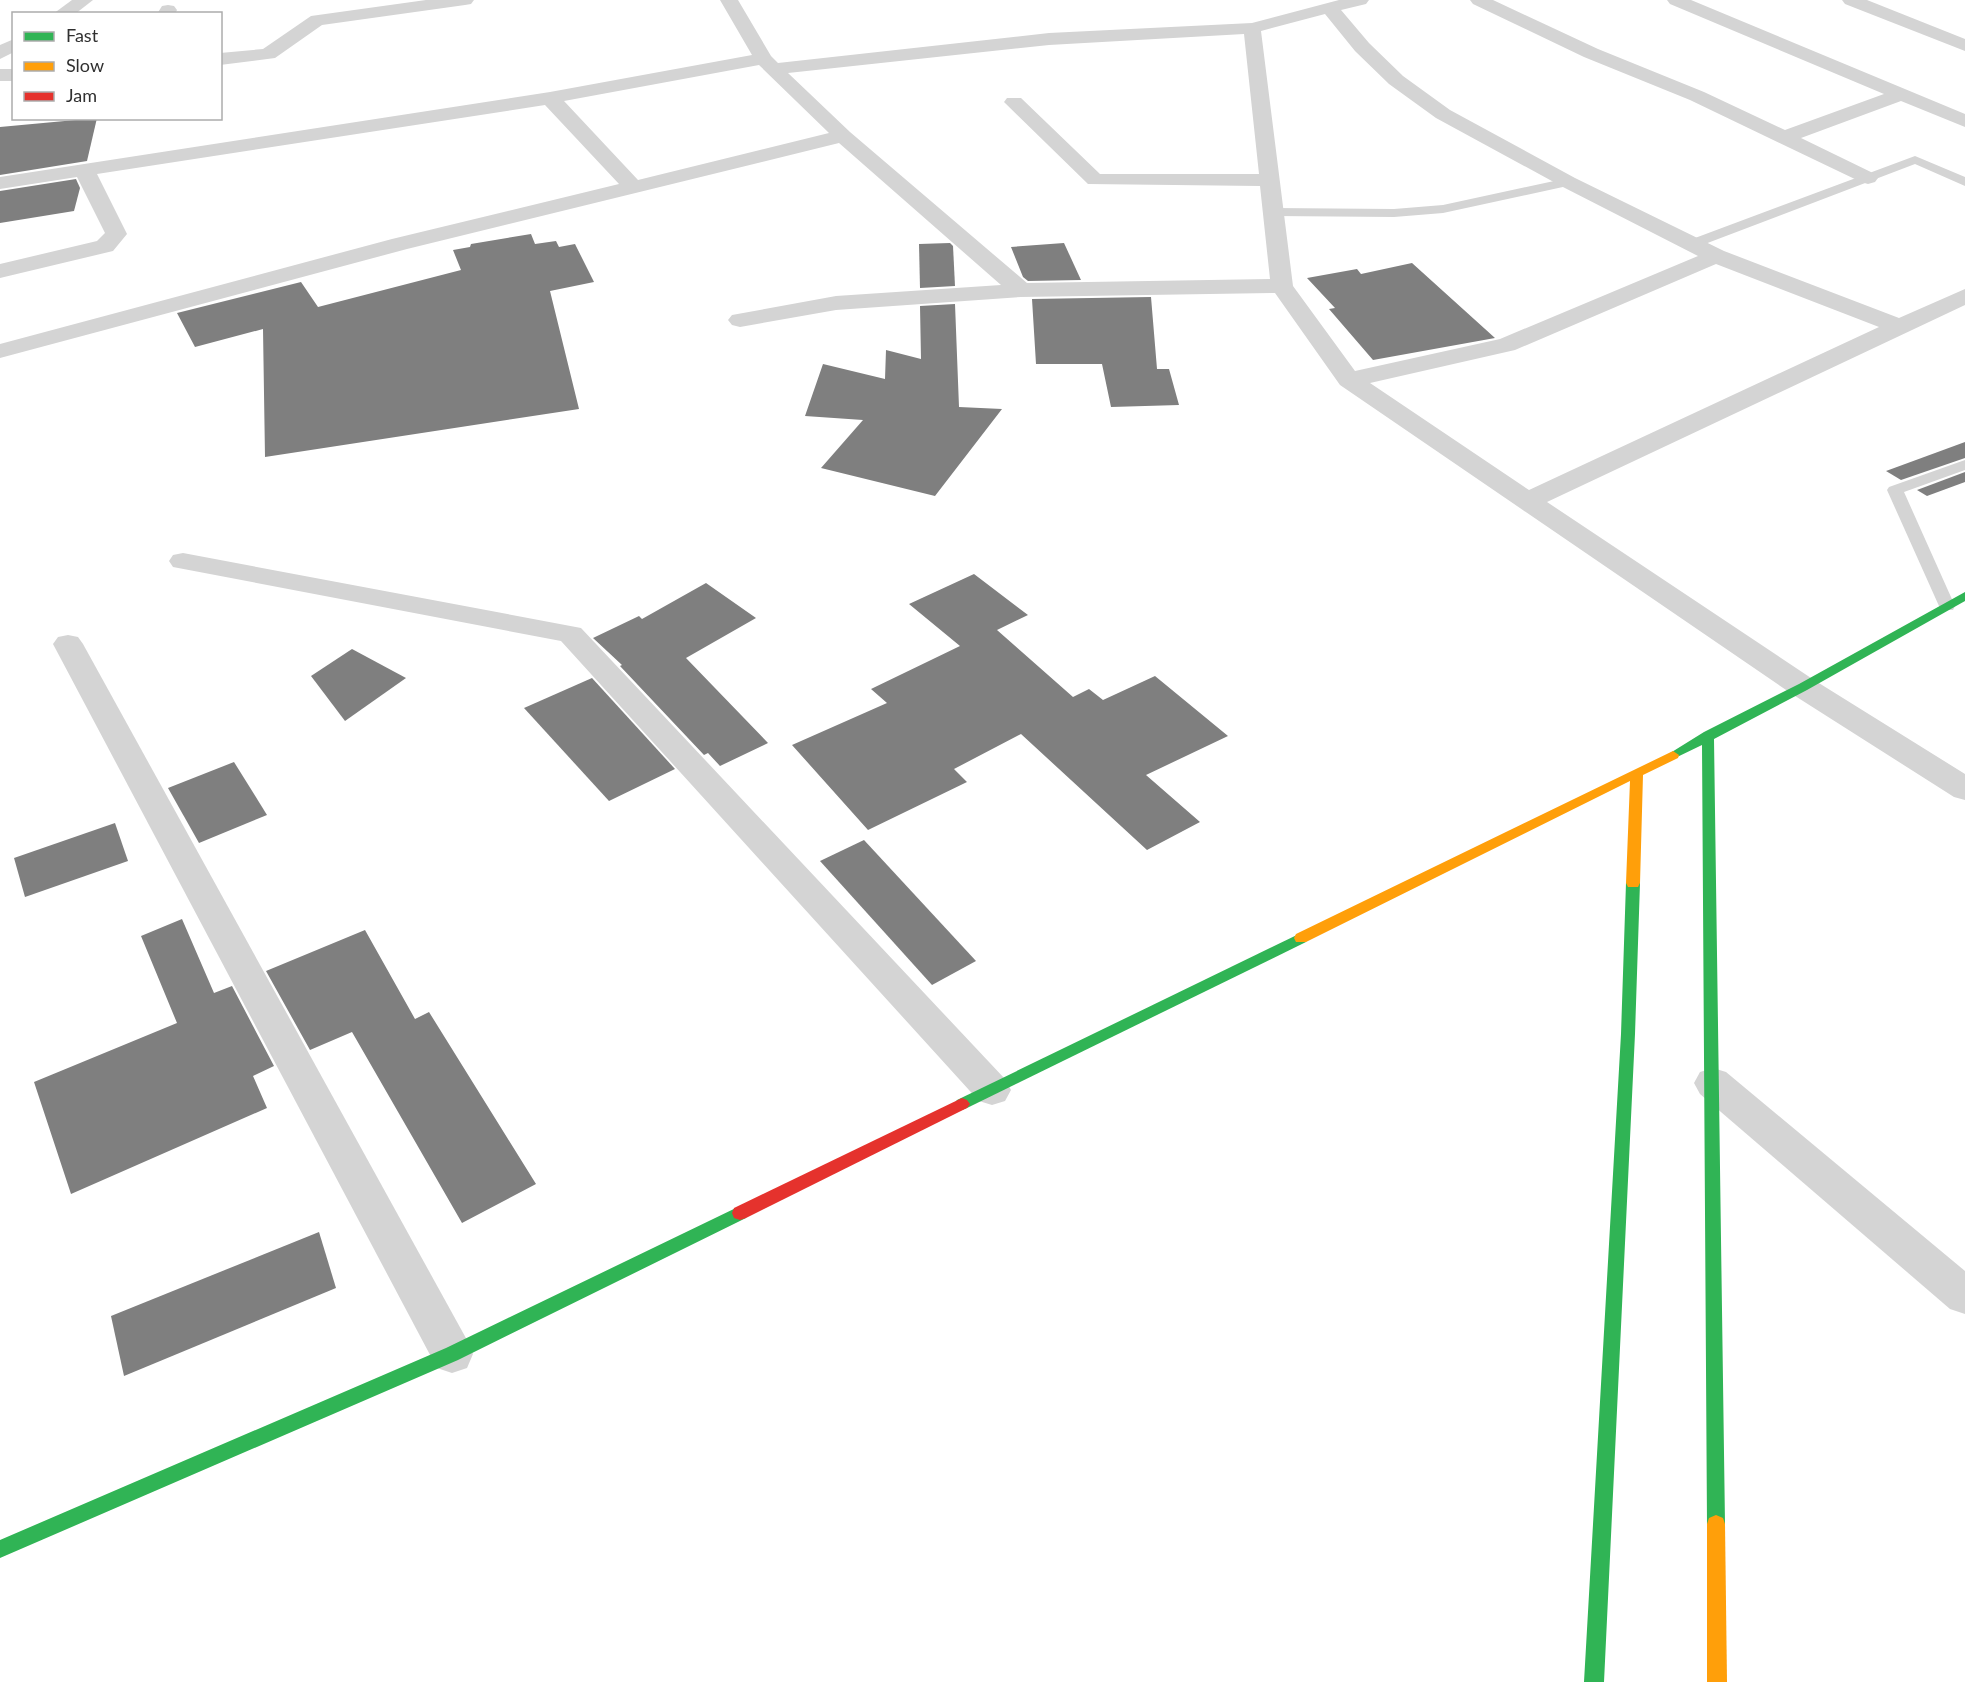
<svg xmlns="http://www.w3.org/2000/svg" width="1965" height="1682" font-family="Lato,sans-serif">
	<rect width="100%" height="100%" fill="#fff"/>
	<g fill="#7f7f7f">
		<path d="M97,118L87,161L0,175V127Z"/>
		<path d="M76,179L80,188L74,211L0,223V191Z"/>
		<path d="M531,234L535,244L556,241L559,247L575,244L594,282L550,291L579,409L265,457L263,329L195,347L177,313L301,282L318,307L461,270L453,250L470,247L471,244Z"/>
		<path d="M950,243L953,246L955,286L920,288L919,244Z"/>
		<path d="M1064,243L1081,280L1028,281L1023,277L1011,247Z"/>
		<path d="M1412,263L1495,338L1373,360L1329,309L1335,308L1307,278L1357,269L1361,274Z"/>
		<path d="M1151,297L1157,369H1169L1179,405L1111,407L1102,364H1036L1032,299Z"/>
		<path d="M955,304L959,407L1002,409L935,496L821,468L863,420L805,416L823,364L885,379L886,350L921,359L920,306Z"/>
		<path d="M1965,442V458L1901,480L1886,471Z"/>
		<path d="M1965,472V482L1927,496L1917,490Z"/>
		<path d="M974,574L1028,615L997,630L1073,697L1089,689L1103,700L1155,676L1228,736L1146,775L1200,822L1147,850L1021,734L954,769L967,782L868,830L792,745L887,703L871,689L960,646L909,604Z"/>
		<path d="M706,583L756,618L686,658L768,743L720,766L708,753L704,755L620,666L622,665L593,638L639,616L642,619Z"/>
		<path d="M352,649L406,678L345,721L311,676Z"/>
		<path d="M592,678L675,769L609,801L524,708Z"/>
		<path d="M234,762L267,815L199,843L168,788Z"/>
		<path d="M115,823L128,861L25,897L14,858Z"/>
		<path d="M864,840L976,961L932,985L820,861Z"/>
		<path d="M182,919L214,993L232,986L274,1066L253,1076L267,1108L71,1194L34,1082L177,1023L141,936Z"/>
		<path d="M365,930L415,1019L429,1012L536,1184L462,1223L352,1032L310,1050L266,971Z"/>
		<path d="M319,1232L336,1288L124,1376L111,1316Z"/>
	</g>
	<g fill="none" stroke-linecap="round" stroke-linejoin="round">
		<g fill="#d4d4d4" fill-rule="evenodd">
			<path d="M1915,156L1965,177V186L1915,164L1697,247L1692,248L1685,244L1687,241Z"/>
			<path d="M1568,178L1572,179L1574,182L1572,185L1443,213L1394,217L1274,216L1268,212L1274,208L1394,209L1443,205Z"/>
			<path d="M1965,460V470L1904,492L1955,606L1953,610H1941L1939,606L1887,490L1889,487Z"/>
		</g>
		<g fill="#d4d4d4" fill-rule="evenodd">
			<path d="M72,0H93L75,14H53Z"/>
			<path d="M426,0H474L471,4L465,5L322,25L275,58L220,65V53L263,49L311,16Z"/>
			<path d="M720,0H738L771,56L778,63L1049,33L1252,23L1339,0H1369L1366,4L1341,10L1369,43L1403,76L1450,110L1575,178L1724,251L1899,318L1965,289V305L1547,502L1814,680L1965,774V800L1954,797L1792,694L1340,385L1275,293L1021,297L836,310L740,327L732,325L728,320L732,315L836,296L1001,285L839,143L407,249L0,358V344L392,239L619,184L545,105L97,174L127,234L113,251L0,278V264L97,241L105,233L77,177L0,189V177L550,92L752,55ZM1325,14L1355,51L1389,84L1436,118L1561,186L1698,256L1500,339L1355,371L1293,286L1261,31ZM1244,34L1259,174H1100L1021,98H1007L1004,102L1088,184L1260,186L1270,279L1027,283L850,132L788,73L1049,45ZM759,65L829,133L638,180L564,101ZM1716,264L1879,327L1529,490L1370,383L1515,350Z"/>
			<path d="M1470,0H1493L1598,49L1704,92L1785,130L1884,94L1670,4L1667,0H1691L1965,114V127L1901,101L1801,138L1875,174L1878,178L1875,182L1868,184L1861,182L1690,100L1584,57L1473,4Z"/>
			<path d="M1842,0H1867L1965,39V51L1845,4Z"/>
			<path d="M168,5L174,6L177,10L175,14H157L162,6Z"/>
			<path d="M14,39V52L0,59V45Z"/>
			<rect x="0" y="69" width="14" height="12"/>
			<path d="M183,553L581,628L1005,1079L1011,1090L1005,1101L992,1105L979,1101L561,641L173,567L169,561L173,555Z"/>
			<path d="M68,635L78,637L83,644L467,1340L473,1354L467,1368L452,1373L437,1368L53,644L58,637Z"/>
			<path d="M1713,1068L1726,1072L1965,1271V1314L1950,1309L1700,1094L1694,1083L1700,1072Z"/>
		</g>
		<g fill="#30b455" fill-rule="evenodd">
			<path d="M1965,592V601L1807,690L1714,739L1725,1524L1723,1530L1716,1533L1709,1530L1707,1524L1702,745L1673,759L1667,755L1704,732L1799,684Z"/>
			<path d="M1633,878L1640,883L1635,1034L1604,1682H1584L1621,1034L1626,883Z"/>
			<path d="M1301,933L1306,934L1308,938L1306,942L967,1108L962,1110L957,1108L954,1104L957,1100Z"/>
			<path d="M740,1206L746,1208L748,1213L746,1218L458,1360L0,1558V1540L446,1348Z"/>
		</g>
		<g fill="#ff9f0a" fill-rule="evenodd">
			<path d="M1673,751L1679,755L1678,758L1643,775L1640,883L1638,887H1628L1626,883L1630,781L1306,942H1296L1294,938L1296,934Z"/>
			<path d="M1716,1515L1723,1518L1725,1524L1727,1682H1707V1524L1709,1518Z"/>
		</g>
		<path fill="#e5322d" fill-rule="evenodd" d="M962,1098L967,1100L970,1104L967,1108L746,1218L740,1220L734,1218L732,1213L734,1208Z"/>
	</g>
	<rect x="12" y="12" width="210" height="108" fill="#ffffff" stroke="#acacac" stroke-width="1.5"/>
	<rect x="24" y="32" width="30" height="9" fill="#30b455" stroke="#acacac" stroke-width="1.5"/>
	<text x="66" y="42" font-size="18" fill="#303030">Fast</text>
	<rect x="24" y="62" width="30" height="9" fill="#ff9f0a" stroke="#acacac" stroke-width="1.5"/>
	<text x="66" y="72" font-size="18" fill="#303030">Slow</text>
	<rect x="24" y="92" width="30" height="9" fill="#e5322d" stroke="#acacac" stroke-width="1.5"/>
	<text x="66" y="102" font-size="18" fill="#303030">Jam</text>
</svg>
